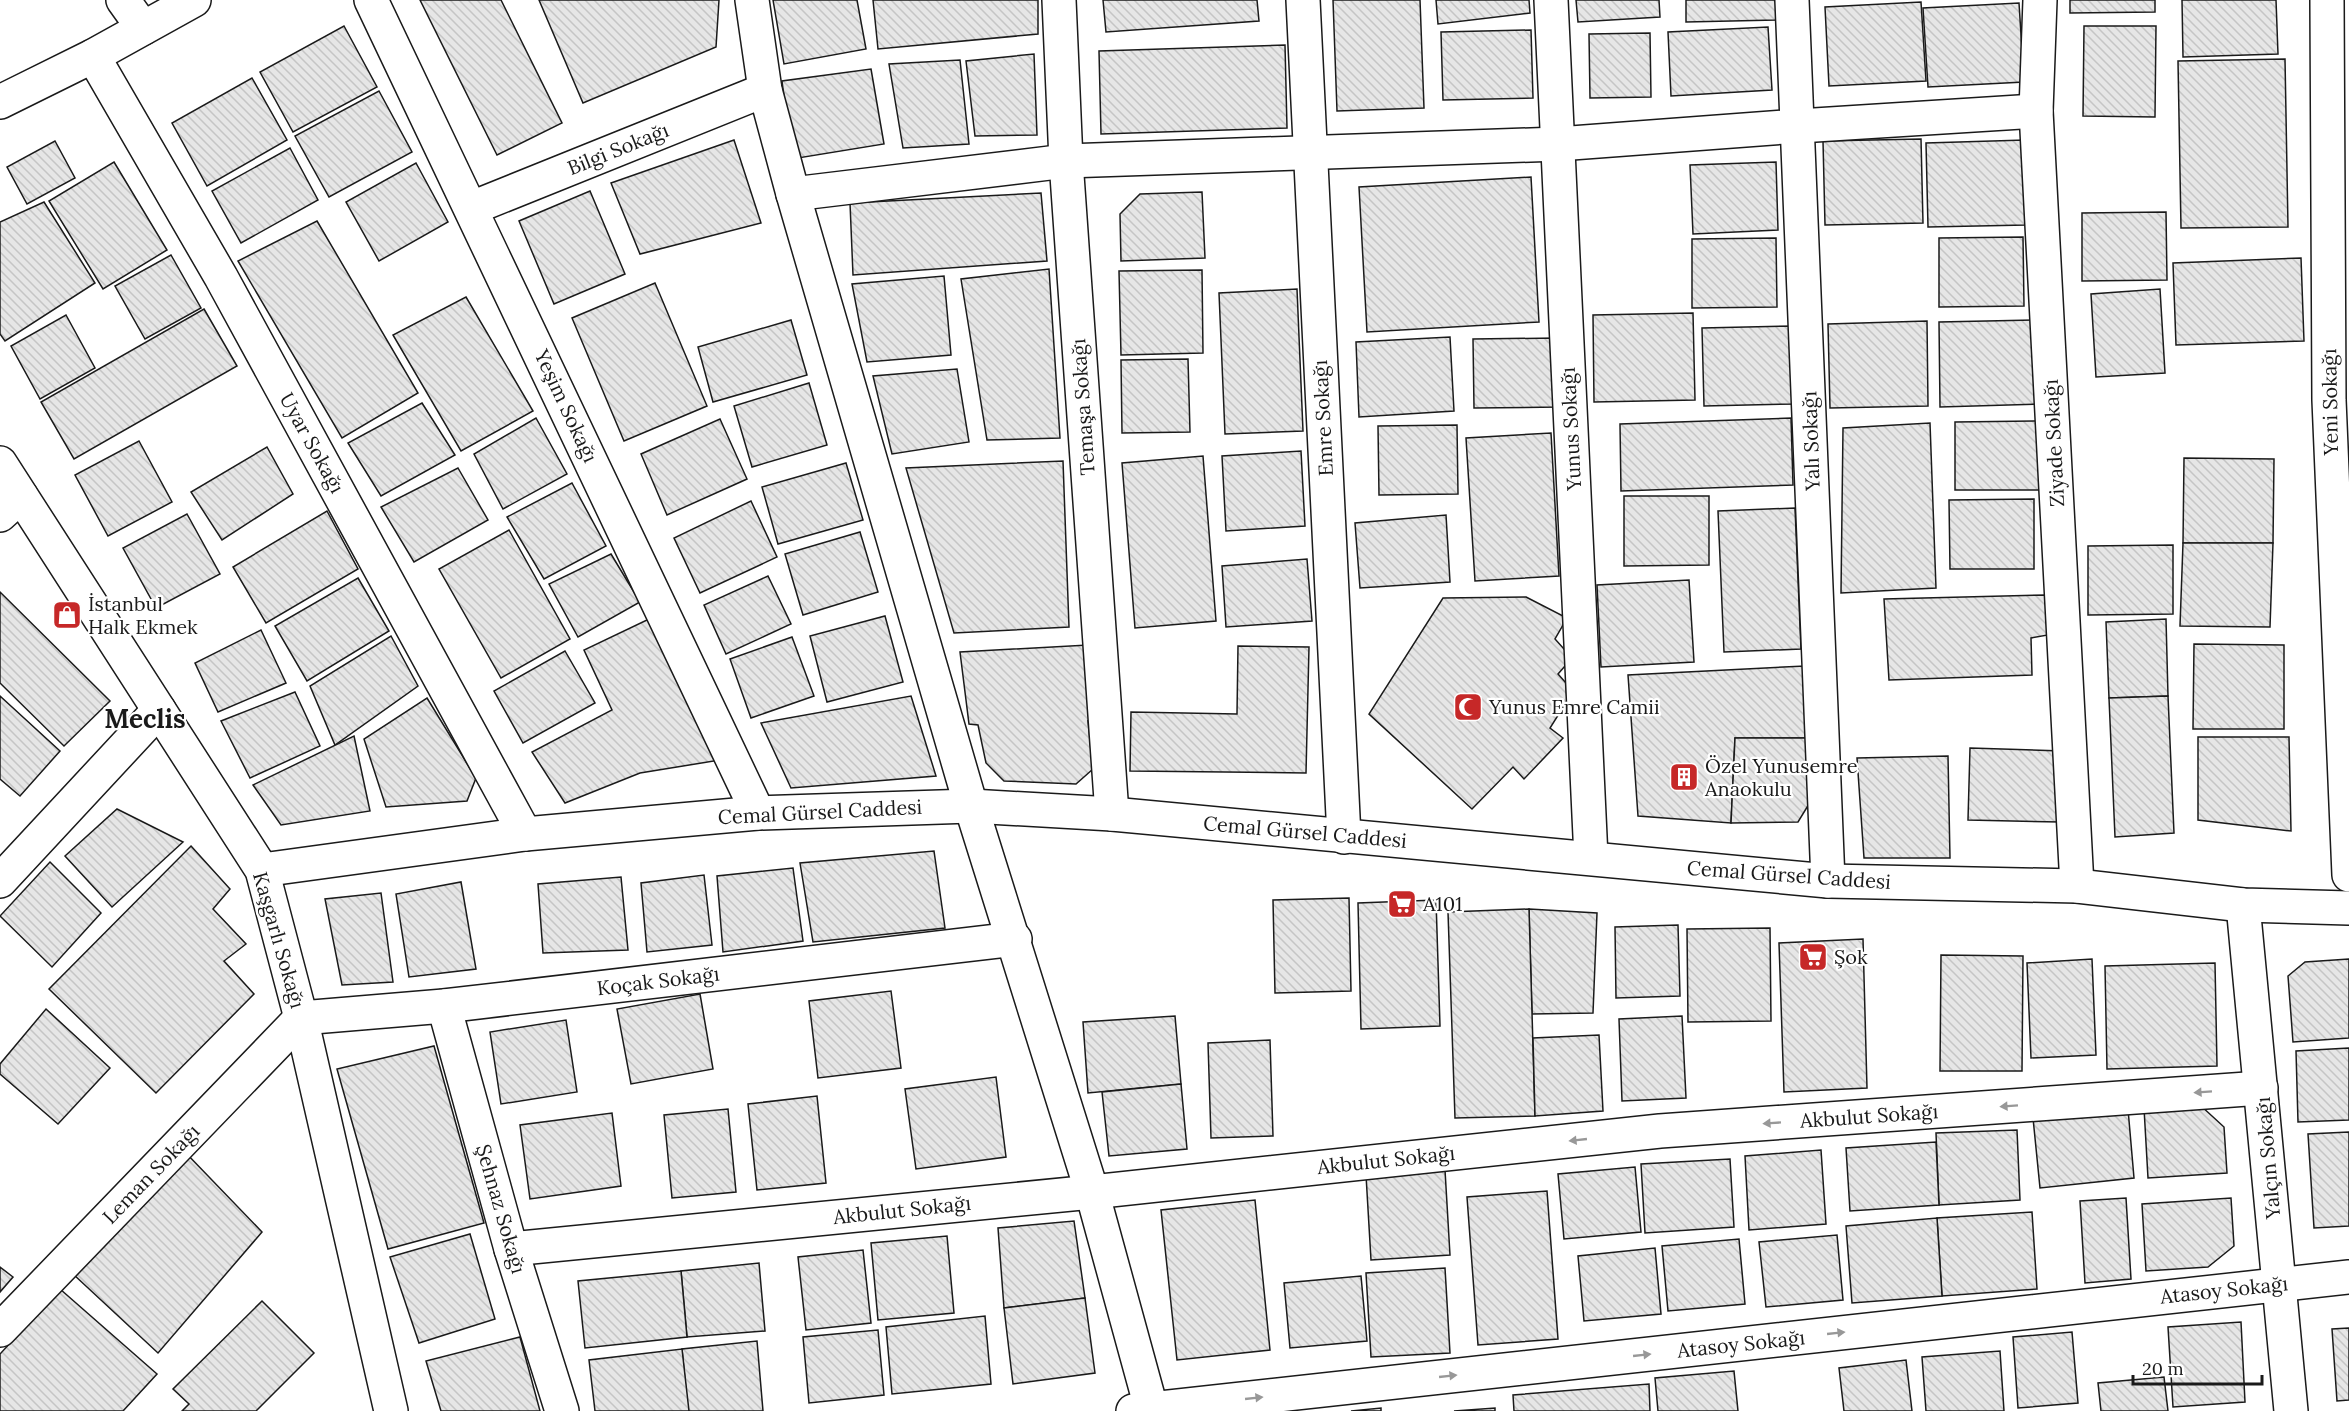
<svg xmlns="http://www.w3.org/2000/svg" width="2349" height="1411" font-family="Lora,serif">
	<defs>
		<pattern id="building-back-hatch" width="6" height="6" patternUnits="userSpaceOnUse" patternTransform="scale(1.5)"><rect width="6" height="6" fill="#e6e6e6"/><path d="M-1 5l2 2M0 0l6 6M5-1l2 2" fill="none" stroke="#c5c5c5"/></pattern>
	</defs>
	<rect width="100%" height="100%" fill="#fff"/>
	<g fill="url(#building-back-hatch)" stroke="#1a1a1a" stroke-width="1.5">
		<path d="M420,0H501L562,123L497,155Z"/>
		<path d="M539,0H719L716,47L583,103Z"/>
		<path d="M773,0H857L866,49L784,64Z"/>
		<path d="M873,0H1038V34L878,49Z"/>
		<path d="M1103,0H1257L1259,21L1106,32Z"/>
		<path d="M1333,0H1420L1424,108L1337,111Z"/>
		<path d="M1436,0H1529L1530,13L1438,24Z"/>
		<path d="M1576,0H1659L1660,17L1578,22Z"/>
		<path d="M1686,0H1776V20L1686,22Z"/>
		<path d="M2070,0H2155V12L2070,13Z"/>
		<path d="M2182,0H2276L2278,54L2183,57Z"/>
		<path d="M1921,2L1926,81L1829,86L1825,7Z"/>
		<path d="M2019,3L2024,82L1928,87L1923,8Z"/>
		<path d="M344,26L377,87L293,132L260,72Z"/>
		<path d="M2084,26H2156L2155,117L2083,116Z"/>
		<path d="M1768,27L1772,90L1671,96L1668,32Z"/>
		<path d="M1531,30L1533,98L1443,100L1441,32Z"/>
		<path d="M1650,33L1651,97L1590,98L1589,34Z"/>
		<path d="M1285,45L1287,128L1101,134L1099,51Z"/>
		<path d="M1034,54L1037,135L975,136L966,61Z"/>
		<path d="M2285,59L2288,227L2181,228L2178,61Z"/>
		<path d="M960,60L969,144L903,148L889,64Z"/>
		<path d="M871,69L884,144L792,159L782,81Z"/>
		<path d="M252,78L287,140L207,186L172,123Z"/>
		<path d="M379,91L412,152L329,197L295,136Z"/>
		<path d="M1921,139L1923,223L1825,225L1823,141Z"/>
		<path d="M734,140L761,223L640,254L611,183Z"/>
		<path d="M2025,140L2026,225L1928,227L1926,143Z"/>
		<path d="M55,141L75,178L27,204L7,167Z"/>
		<path d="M290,148L318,200L241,243L212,191Z"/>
		<path d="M114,162L167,250L103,289L49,201Z"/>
		<path d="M1776,162L1778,230L1693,234L1690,165Z"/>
		<path d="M416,163L448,222L379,261L346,202Z"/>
		<path d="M1531,177L1539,322L1367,332L1359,187Z"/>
		<path d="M590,191L625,274L554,304L519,221Z"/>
		<path d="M1202,192L1205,258L1121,261L1120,214L1140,194Z"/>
		<path d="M1041,193L1047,261L853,275L850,203Z"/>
		<path d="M44,202L95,283L5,341L0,334V222Z"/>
		<path d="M2166,212L2167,280L2082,281V213Z"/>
		<path d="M317,221L418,393L342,438L238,261Z"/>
		<path d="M2023,237L2024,306L1939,307V238Z"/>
		<path d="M1776,238L1777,307L1692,308V239Z"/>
		<path d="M171,255L201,308L145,339L115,286Z"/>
		<path d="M2301,258L2304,341L2176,345L2173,263Z"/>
		<path d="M1049,269L1060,438L987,440L961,279Z"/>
		<path d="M1202,270L1203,353L1121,355L1119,271Z"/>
		<path d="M944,276L951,355L867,362L852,284Z"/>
		<path d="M655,283L707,406L624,441L572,318Z"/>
		<path d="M1297,289L1303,431L1225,434L1219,293Z"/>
		<path d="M2160,289L2165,373L2096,377L2091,294Z"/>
		<path d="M466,297L533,411L461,451L393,335Z"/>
		<path d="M204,309L237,366L74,459L41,402Z"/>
		<path d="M1693,313L1695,400L1594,402L1593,315Z"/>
		<path d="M66,315L95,368L40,399L11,346Z"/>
		<path d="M791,320L807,375L713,402L698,347Z"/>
		<path d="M2037,320L2039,404L1940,407L1939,322Z"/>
		<path d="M1927,321L1928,406L1830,408L1828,324Z"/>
		<path d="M1794,326L1795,404L1704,406L1702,328Z"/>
		<path d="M1450,337L1454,411L1359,417L1356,342Z"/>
		<path d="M1557,338L1558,407L1474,408L1473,339Z"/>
		<path d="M1188,359L1190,432L1122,433L1121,360Z"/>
		<path d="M957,369L969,442L892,454L873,376Z"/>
		<path d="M809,383L827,445L752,467L734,406Z"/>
		<path d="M422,403L455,455L381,496L348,443Z"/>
		<path d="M536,418L567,474L503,509L474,454Z"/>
		<path d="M1791,418L1793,485L1621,491L1620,424Z"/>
		<path d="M720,419L747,479L667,515L641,454Z"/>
		<path d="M2039,421L2040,490H1955V422Z"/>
		<path d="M1930,423L1936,588L1841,593L1843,428Z"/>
		<path d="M1457,425L1458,494L1379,495L1378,426Z"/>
		<path d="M1551,433L1559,576L1475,581L1466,438Z"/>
		<path d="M139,441L172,502L108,536L75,475Z"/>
		<path d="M267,447L293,494L222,540L191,492Z"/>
		<path d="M1301,451L1305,526L1226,531L1222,456Z"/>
		<path d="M1203,456L1216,621L1135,628L1122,463Z"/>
		<path d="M2184,458L2274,459L2273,543H2183Z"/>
		<path d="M1063,461L1069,627L954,633L906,468Z"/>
		<path d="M846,463L863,520L778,544L762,487Z"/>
		<path d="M458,468L488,520L414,562L381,507Z"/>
		<path d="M572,483L606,546L544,579L507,517Z"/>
		<path d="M1624,496H1709V565L1624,566Z"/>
		<path d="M2034,499V569H1950L1949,500Z"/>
		<path d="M751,501L777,557L700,593L674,538Z"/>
		<path d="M1795,508L1801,649L1724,652L1718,511Z"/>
		<path d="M327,511L358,569L266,623L233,567Z"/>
		<path d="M187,514L220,574L156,608L123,548Z"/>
		<path d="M1446,515L1450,582L1360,588L1355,523Z"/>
		<path d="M509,530L570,639L501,678L439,569Z"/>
		<path d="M860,532L878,592L803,615L785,554Z"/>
		<path d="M2183,543H2273L2270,627L2180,626Z"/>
		<path d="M2173,545V614L2088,615V546Z"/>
		<path d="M611,554L640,602L578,637L549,584Z"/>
		<path d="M1307,559L1312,621L1226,627L1222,566Z"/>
		<path d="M768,576L791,624L726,654L704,605Z"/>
		<path d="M358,578L389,631L307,681L275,626Z"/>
		<path d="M1689,580L1694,662L1601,667L1597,585Z"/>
		<path d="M0,592L110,701L64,746L0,683Z"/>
		<path d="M2046,595L2048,635L2031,638L2032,675L1889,680L1884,599Z"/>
		<path d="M1526,597L1567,618L1555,639L1572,658L1558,674L1566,683L1567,701L1550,728L1563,738L1524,779L1513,767L1472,809L1369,714L1443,598Z"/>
		<path d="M885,616L903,682L827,702L810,636Z"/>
		<path d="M649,619L720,760L640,773L565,803L532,752L612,710L584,650Z"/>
		<path d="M2166,619L2168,696L2109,698L2106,622Z"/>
		<path d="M261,630L286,683L218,712L195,663Z"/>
		<path d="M391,636L418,686L335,745L310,686Z"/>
		<path d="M792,637L814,696L751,718L730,659Z"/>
		<path d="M2194,644L2284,645V729H2193Z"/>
		<path d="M1088,645L1098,725L1088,721L1093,769L1076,784L1004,781L986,763L978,725L969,724L960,652Z"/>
		<path d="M1238,646L1309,647L1306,773L1130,771L1131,712L1237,714Z"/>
		<path d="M565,651L595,703L523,743L494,691Z"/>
		<path d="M1805,666L1807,738H1735L1731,823L1638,816L1628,675Z"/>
		<path d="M295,692L320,746L250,778L221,721Z"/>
		<path d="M0,696L60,751L20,796L0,779Z"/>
		<path d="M911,696L936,776L791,788L761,723Z"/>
		<path d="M2168,696L2174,833L2115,837L2109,698Z"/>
		<path d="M427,698L476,778L467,801L386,807L364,739Z"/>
		<path d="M354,736L370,811L281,825L253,785Z"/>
		<path d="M2198,737H2289L2291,831L2198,820Z"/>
		<path d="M1735,738H1807L1809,804L1798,822L1731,823Z"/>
		<path d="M1970,748L2062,751L2060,822L1968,820Z"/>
		<path d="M1948,756L1950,858H1864L1857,758Z"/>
		<path d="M117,809L183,842L112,907L65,856Z"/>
		<path d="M191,846L230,889L213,909L246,944L224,961L254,994L156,1093L49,989Z"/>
		<path d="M934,851L945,928L813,942L800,863Z"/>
		<path d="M50,862L101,913L52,967L0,916Z"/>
		<path d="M793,868L803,941L723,952L717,876Z"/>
		<path d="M704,875L712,945L647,952L641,883Z"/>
		<path d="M621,877L628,950L543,953L538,884Z"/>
		<path d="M461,882L476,969L409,977L396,894Z"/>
		<path d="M381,893L393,982L342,985L325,899Z"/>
		<path d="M1349,898L1351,991L1275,993L1273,900Z"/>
		<path d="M1436,900L1440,1026L1361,1029L1358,903Z"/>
		<path d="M1529,909L1597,913L1593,1013L1532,1014Z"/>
		<path d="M1529,909L1535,1116L1455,1118L1448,912Z"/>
		<path d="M1678,925L1680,996L1616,998L1615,927Z"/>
		<path d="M1770,928L1771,1021L1688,1022L1687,929Z"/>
		<path d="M1863,939L1867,1088L1784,1092L1779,943Z"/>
		<path d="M1941,955L2023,956L2022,1071H1940Z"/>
		<path d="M2092,959L2096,1055L2031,1058L2027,963Z"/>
		<path d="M2349,959V1038L2293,1042L2288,976L2305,962Z"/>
		<path d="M2215,963L2217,1066L2107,1069L2105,966Z"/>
		<path d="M891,991L901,1068L818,1078L809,1001Z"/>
		<path d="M700,994L713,1069L631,1084L617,1009Z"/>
		<path d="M46,1009L110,1068L58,1124L0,1074V1064Z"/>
		<path d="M1175,1016L1181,1084L1088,1093L1083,1022Z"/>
		<path d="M1682,1016L1686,1098L1622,1101L1619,1019Z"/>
		<path d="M566,1020L577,1092L501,1104L490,1032Z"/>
		<path d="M1599,1035L1603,1111L1535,1116L1533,1038Z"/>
		<path d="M1270,1040L1273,1136L1211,1138L1208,1043Z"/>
		<path d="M434,1046L484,1223L388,1249L337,1069Z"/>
		<path d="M2349,1048V1120L2298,1122L2296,1051Z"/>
		<path d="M996,1077L1006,1157L916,1169L905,1089Z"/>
		<path d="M1181,1084L1187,1149L1109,1156L1102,1092Z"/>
		<path d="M817,1096L826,1183L757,1190L748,1104Z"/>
		<path d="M2200,1105L2224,1127L2227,1173L2148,1178L2144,1108Z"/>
		<path d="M728,1109L736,1192L672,1198L664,1115Z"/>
		<path d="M2128,1109L2134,1178L2040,1188L2033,1118Z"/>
		<path d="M612,1113L621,1186L530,1199L520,1125Z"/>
		<path d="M2017,1130L2020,1200L1939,1205L1936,1133Z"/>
		<path d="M2349,1132V1226L2314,1228L2308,1134Z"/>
		<path d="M1936,1142L1939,1205L1850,1211L1846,1148Z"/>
		<path d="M1821,1150L1826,1224L1749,1230L1745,1156Z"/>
		<path d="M184,1151L262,1232L158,1353L73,1274Z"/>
		<path d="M1730,1159L1734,1227L1645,1233L1641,1164Z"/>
		<path d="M1635,1167L1641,1232L1564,1239L1558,1174Z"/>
		<path d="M1445,1170L1450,1255L1371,1260L1366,1175Z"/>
		<path d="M1547,1191L1558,1339L1478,1345L1467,1197Z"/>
		<path d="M2126,1198L2131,1279L2085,1283L2080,1201Z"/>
		<path d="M2231,1198L2234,1246L2208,1267L2146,1271L2142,1204Z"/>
		<path d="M1255,1200L1270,1350L1177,1360L1161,1210Z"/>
		<path d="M2032,1212L2037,1289L1942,1296L1937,1218Z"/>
		<path d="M1937,1218L1942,1296L1852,1303L1846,1226Z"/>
		<path d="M1074,1221L1085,1298L1004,1308L998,1228Z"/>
		<path d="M470,1234L495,1319L419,1343L390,1257Z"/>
		<path d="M1837,1235L1843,1300L1766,1307L1759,1242Z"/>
		<path d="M947,1236L954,1313L878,1320L871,1243Z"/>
		<path d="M1739,1239L1745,1304L1668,1311L1662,1246Z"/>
		<path d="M1655,1248L1661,1314L1584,1321L1578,1256Z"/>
		<path d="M863,1250L871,1323L806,1330L798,1257Z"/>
		<path d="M759,1263L765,1331L687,1337L681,1271Z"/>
		<path d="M0,1267L13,1277L0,1292Z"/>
		<path d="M1445,1268L1450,1353L1371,1357L1366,1273Z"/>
		<path d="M681,1271L687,1337L585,1348L578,1281Z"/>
		<path d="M1361,1276L1367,1341L1290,1348L1284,1283Z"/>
		<path d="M60,1289L157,1374L123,1411H0V1354Z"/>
		<path d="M1085,1298L1095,1373L1013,1384L1004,1308Z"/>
		<path d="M262,1301L314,1353L256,1411H182L189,1404L173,1389Z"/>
		<path d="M985,1316L991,1384L892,1394L886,1327Z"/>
		<path d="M2241,1322L2245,1402L2173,1407L2168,1327Z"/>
		<path d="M2349,1328V1400L2337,1401L2332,1329Z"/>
		<path d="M878,1330L884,1395L809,1403L803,1337Z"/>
		<path d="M2072,1332L2078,1403L2018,1408L2013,1337Z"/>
		<path d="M520,1337L540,1411H441L426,1361Z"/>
		<path d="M757,1341L763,1411H688L682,1349Z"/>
		<path d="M682,1349L689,1411H595L589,1360Z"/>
		<path d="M2000,1351L2004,1411H1926L1922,1357Z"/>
		<path d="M1906,1360L1912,1411H1844L1839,1368Z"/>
		<path d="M1734,1371L1738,1411H1658L1655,1378Z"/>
		<path d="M2164,1377L2168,1411H2101L2098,1383Z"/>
		<path d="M1649,1384L1650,1411H1514L1513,1395Z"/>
		<path d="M1381,1408V1411H1351Z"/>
		<path d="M1495,1408V1411H1454Z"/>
	</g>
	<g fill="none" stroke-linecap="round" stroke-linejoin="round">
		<g stroke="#1a1a1a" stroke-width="36">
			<g id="minor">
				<path d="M123,0L143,28"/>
				<path d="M371,0L758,813"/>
				<path d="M752,0L765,90L793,194L971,806L1092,1192L1152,1411"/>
				<path d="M1059,0L1066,161L1112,814"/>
				<path d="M1303,0L1344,837"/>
				<path d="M1551,0L1591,858"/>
				<path d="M1792,0L1828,881"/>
				<path d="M2040,0L2036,111L2077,886"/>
				<path d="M2327,0L2329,400L2349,875"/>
				<path d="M93,56L221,277L525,834"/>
				<path d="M0,102L93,56L194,0"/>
				<path d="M793,194L1066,161L1558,144L1799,126L2036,111"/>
				<path d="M472,208L765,90"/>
				<path d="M0,463L262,870L301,1018L391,1411"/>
				<path d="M0,515L21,496"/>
				<path d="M262,870L525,834L758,813L971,806L1112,814L1828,881L2077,886L2243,905L2349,908"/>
				<path d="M0,881L159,710"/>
				<path d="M2243,905L2291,1411"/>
				<path d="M444,1006L511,1249L562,1411"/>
				<path d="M511,1249L1092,1192L1660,1131L2261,1088"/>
				<path d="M0,1330L301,1018L444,1006L1015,939"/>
				<path d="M1133,1411L2349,1277"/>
			</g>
		</g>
		<use href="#minor" stroke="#fff" stroke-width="33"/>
	</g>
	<defs><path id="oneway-solid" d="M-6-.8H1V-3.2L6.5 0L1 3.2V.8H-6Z" transform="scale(1.5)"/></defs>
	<g fill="#989898">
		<use href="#oneway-solid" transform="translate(2203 1092) rotate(176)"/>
		<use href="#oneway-solid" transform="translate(2009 1106) rotate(176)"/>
		<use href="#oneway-solid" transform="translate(1772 1123) rotate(176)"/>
		<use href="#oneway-solid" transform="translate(1578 1140) rotate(174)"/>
		<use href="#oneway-solid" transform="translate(1836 1333) rotate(-6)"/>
		<use href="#oneway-solid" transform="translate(1642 1355) rotate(-6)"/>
		<use href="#oneway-solid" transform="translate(1448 1376) rotate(-6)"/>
		<use href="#oneway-solid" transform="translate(1254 1398) rotate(-6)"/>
	</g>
	<defs>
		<g id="shop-square" transform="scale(1.5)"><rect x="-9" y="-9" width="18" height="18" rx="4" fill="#c62828" stroke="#fff"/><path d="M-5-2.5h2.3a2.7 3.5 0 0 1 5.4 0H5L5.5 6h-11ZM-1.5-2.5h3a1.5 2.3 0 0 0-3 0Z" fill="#fff"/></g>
		<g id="mosque-square" transform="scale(1.5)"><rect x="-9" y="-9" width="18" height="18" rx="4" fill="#c62828" stroke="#fff"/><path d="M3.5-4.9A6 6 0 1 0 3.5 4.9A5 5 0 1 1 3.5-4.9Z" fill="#fff"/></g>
		<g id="building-square" transform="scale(1.5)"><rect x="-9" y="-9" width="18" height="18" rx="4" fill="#c62828" stroke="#fff"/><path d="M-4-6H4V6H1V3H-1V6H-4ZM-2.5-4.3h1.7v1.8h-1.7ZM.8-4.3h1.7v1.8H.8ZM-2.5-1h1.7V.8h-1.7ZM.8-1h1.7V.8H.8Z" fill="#fff"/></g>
		<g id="supermarket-square" transform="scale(1.5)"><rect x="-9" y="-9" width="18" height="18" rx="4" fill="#c62828" stroke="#fff"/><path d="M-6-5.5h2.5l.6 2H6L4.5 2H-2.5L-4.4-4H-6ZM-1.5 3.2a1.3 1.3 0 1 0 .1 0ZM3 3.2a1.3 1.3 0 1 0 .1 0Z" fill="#fff"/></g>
	</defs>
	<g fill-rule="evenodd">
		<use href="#shop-square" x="67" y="615"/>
		<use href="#mosque-square" x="1468" y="707"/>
		<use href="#building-square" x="1684" y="777"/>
		<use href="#supermarket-square" x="1402" y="904"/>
		<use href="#supermarket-square" x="1813" y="957"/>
	</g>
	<g text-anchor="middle" stroke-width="4.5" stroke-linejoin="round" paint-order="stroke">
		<g font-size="20" fill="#1a1a1a" stroke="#fff">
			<text transform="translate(618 149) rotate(-22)" y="7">Bilgi Sokağı</text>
			<text transform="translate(2330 402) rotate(-91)" y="7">Yeni Sokağı</text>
			<text transform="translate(566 406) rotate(65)" y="7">Yeşim Sokağı</text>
			<text transform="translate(1083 407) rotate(-94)" y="7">Temaşa Sokağı</text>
			<text transform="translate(1323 418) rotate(-93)" y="7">Emre Sokağı</text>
			<text transform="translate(1571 429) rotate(-93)" y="7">Yunus Sokağı</text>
			<text transform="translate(1811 441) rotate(-92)" y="7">Yalı Sokağı</text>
			<text transform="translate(312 443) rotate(61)" y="7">Uyar Sokağı</text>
			<text transform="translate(2054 443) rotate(-93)" y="7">Ziyade Sokağı</text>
			<text transform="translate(820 812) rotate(-3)" y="7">Cemal Gürsel Caddesi</text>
			<text transform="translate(1305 832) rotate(5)" y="7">Cemal Gürsel Caddesi</text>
			<text transform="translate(1789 875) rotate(4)" y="7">Cemal Gürsel Caddesi</text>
			<text transform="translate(279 940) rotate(74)" y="7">Kaşgarlı Sokağı</text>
			<text transform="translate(658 981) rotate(-7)" y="7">Koçak Sokağı</text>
			<text transform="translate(1869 1116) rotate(-4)" y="7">Akbulut Sokağı</text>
			<text transform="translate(2268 1158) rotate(-95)" y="7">Yalçın Sokağı</text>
			<text transform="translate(1386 1160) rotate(-6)" y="7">Akbulut Sokağı</text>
			<text transform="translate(151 1174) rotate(-46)" y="7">Leman Sokağı</text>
			<text transform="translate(501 1209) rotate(74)" y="7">Şehnaz Sokağı</text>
			<text transform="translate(902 1210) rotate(-6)" y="7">Akbulut Sokağı</text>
			<text transform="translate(2224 1290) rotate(-6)" y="7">Atasoy Sokağı</text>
			<text transform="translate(1741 1344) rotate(-6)" y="7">Atasoy Sokağı</text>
		</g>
		<g font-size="20" fill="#1a1a1a" stroke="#fff" text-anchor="start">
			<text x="88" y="611">İstanbul<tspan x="88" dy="23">Halk Ekmek</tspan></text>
			<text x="1489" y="714">Yunus Emre Camii</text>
			<text x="1705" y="773">Özel Yunusemre<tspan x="1705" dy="23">Anaokulu</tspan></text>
			<text x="1423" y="911">A101</text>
			<text x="1834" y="964">Şok</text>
		</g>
		<g font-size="26" font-weight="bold" fill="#1a1a1a" stroke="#fff">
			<text x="145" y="728">Meclis</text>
		</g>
	</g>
	<path d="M2133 1375v9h129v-9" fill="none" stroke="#1a1a1a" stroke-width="3"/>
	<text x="2142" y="1375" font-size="18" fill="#1a1a1a" stroke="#ffffff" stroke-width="4.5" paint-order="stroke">20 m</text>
</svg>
